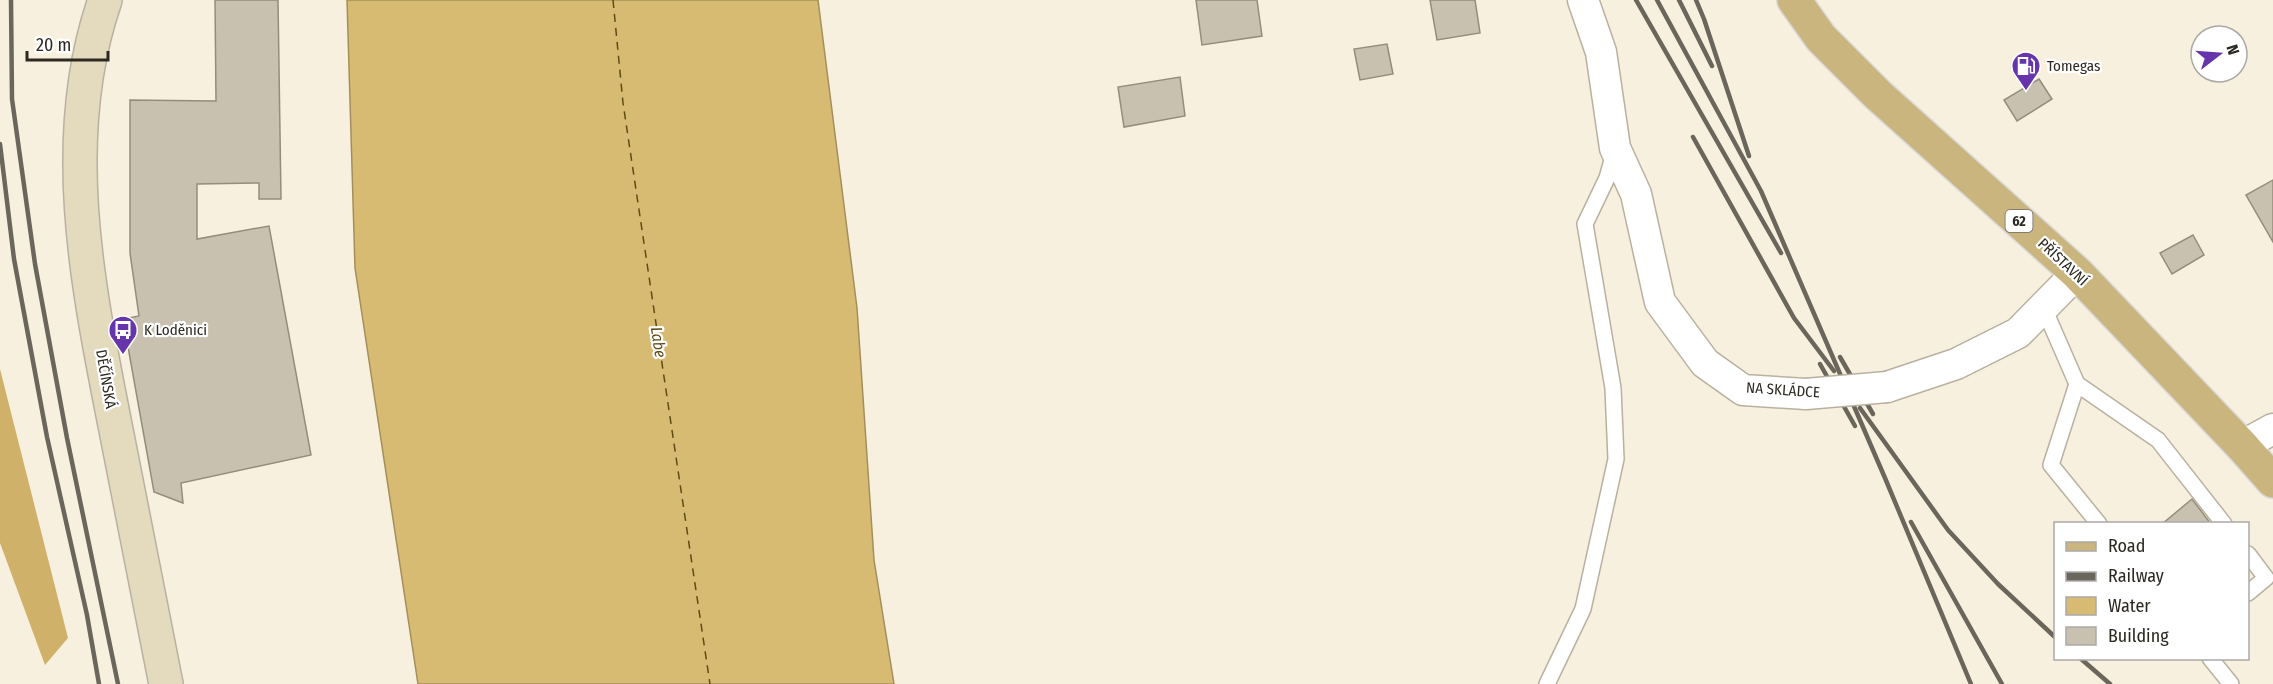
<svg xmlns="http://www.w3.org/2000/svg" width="2273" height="684" font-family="'Fira Sans Condensed',sans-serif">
	<rect width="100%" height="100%" fill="#f8f0de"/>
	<path fill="#cfb16a" d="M0,369L68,638L45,665L0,543Z"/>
	<path fill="#d8bb73" stroke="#a48f5b" stroke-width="1.5" d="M347,0H818L857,308L874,560L894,684H418L355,268Z"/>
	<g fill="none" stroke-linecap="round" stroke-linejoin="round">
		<path stroke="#604b14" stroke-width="1.5" stroke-dasharray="8 6" stroke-linecap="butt" d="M613,0L623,103L710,684"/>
	</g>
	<g fill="#c8c1af" stroke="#948d7c" stroke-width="1.5">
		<path d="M215,0H278L281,199H259V183L197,184V239L269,226L311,455L181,483L183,503L154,492L123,319L139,316L130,253V100L216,101Z"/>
		<path d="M1196,0H1257L1262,36L1202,45Z"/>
		<path d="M1430,0H1475L1480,33L1437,40Z"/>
		<path d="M1387,44L1393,74L1360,80L1354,49Z"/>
		<path d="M1180,77L1185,116L1124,127L1118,87Z"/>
		<path d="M2039,79L2052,99L2017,121L2004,100Z"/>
		<path d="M2273,180V242L2246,195Z"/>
		<path d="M2193,235L2204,255L2172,274L2160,253Z"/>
		<path d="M2192,499L2211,524H2162Z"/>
	</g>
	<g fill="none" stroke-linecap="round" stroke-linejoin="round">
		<g stroke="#b9b1a0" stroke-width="18">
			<g id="service">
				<path d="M2043,306L2077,384L2158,440L2224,524"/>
				<path d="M2077,384L2051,465L2099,524"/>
				<path d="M2248,554L2266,578L2248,593"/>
				<path d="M2210,658L2231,684"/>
				<path d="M1547,684L1583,609L1616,459L1613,388L1585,224L1607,178L1614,153"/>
			</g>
		</g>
		<g stroke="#b9b1a0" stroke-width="33">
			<g id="minor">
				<path d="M1583,0L1601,52L1615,148L1636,194L1660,302L1705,363L1743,390L1806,394"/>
				<path d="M1887,387L1956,364L2018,333L2077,273"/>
				<path d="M2242,446L2273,429"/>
			</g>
		</g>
		<g stroke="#b9b1a0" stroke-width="36">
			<path id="secondary" d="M105,0C56,141 89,293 117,435C133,518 150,601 166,684"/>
		</g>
		<g stroke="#d9d8d7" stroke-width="36">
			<path id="primary" d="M1794,0L1821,38L1878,95L2077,273L2242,446L2273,481"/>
		</g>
		<use href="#service" stroke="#fff" stroke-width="15"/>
		<use href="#minor" stroke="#fff" stroke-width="30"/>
		<use href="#secondary" stroke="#e4dabe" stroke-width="33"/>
		<use href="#primary" stroke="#c9b57d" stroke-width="33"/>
		<g stroke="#6a665c" stroke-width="4.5">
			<path d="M11,0L12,99L35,264L67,438L118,684"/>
			<path d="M1636,0L1781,253"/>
			<path d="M1657,0L1761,191L1885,478L1971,684"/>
			<path d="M1679,0L1712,66"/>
			<path d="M1696,0L1704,19L1749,156"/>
			<path d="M1693,137L1794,318L1834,371"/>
			<path d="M0,144L14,259L47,437L87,615L99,684"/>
			<path d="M1840,357L1873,414"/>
			<path d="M1820,364L1855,426"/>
			<path d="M1860,408L1948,530L1998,584L2056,638"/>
			<path d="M1911,522L2002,684"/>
			<path d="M2080,658L2110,684"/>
		</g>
		<g stroke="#b9b1a0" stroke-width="33" stroke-linecap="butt">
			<path id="minor-bridge" d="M1806,394L1887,387"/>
		</g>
		<use href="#minor-bridge" stroke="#fff" stroke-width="30"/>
	</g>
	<defs>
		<g id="fuel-pin" transform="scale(1.5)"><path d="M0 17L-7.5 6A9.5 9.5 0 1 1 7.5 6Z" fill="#6635ac" stroke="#fff"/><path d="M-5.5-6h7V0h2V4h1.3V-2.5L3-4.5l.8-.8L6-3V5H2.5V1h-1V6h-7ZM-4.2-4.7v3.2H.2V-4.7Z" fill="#fff"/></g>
		<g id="bus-pin" transform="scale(1.5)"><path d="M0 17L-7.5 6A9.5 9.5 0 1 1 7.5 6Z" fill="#6635ac" stroke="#fff"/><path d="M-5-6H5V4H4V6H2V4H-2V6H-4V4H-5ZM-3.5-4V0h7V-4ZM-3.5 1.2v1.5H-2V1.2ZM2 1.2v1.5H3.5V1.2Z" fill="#fff"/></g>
	</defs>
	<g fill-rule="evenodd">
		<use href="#fuel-pin" x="2026" y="66"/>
		<use href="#bus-pin" x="123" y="330"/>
	</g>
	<g text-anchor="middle" stroke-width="4.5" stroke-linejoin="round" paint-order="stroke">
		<rect fill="#fff" stroke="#6b6964" stroke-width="1.5" x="2005.5" y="210" width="27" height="22" rx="4.5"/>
		<g font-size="14" font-weight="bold" fill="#2c2922">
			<text x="2019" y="226">62</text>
		</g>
		<g font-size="15" fill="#2c2922" stroke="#fff" text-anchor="start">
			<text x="2047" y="71">Tomegas</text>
			<text x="144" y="335">K Loděnici</text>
		</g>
		<g font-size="15" fill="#2c2922" stroke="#fff">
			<text transform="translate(2063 262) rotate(43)" y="5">PŘÍSTAVNÍ</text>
			<text transform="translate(106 379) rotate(80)" y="5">DĚČÍNSKÁ</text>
			<text transform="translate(1783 390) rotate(4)" y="5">NA SKLÁDCE</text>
		</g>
		<g font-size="16" font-style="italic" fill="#604b14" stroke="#fff">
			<text transform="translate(659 342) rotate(81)" y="6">Labe</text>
		</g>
	</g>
	<rect x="2054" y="522" width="195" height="138" fill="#ffffff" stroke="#aba9a7" stroke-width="1.5"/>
	<rect x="2066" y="542" width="30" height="9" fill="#c9b57d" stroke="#aba9a7" stroke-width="1.5"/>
	<text x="2108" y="552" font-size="18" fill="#2c2922">Road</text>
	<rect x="2066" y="572" width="30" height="9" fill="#6a665c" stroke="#aba9a7" stroke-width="1.5"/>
	<text x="2108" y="582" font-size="18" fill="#2c2922">Railway</text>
	<rect x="2066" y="597" width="30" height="18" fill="#d8bb73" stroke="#aba9a7" stroke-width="1.5"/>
	<text x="2108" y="612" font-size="18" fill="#2c2922">Water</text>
	<rect x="2066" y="627" width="30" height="18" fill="#c8c1af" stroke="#aba9a7" stroke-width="1.5"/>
	<text x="2108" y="642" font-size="18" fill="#2c2922">Building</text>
	<g transform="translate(2219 54) rotate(73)"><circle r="28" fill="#ffffff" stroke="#aba9a7" stroke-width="1.5"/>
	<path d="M0-4.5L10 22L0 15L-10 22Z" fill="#6635ac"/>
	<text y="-9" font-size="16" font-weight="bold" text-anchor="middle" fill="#2c2922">N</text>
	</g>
	<path d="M27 51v9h81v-9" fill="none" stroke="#2c2922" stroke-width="3"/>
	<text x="36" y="51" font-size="18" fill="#2c2922" stroke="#ffffff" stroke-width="4.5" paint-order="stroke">20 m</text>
</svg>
